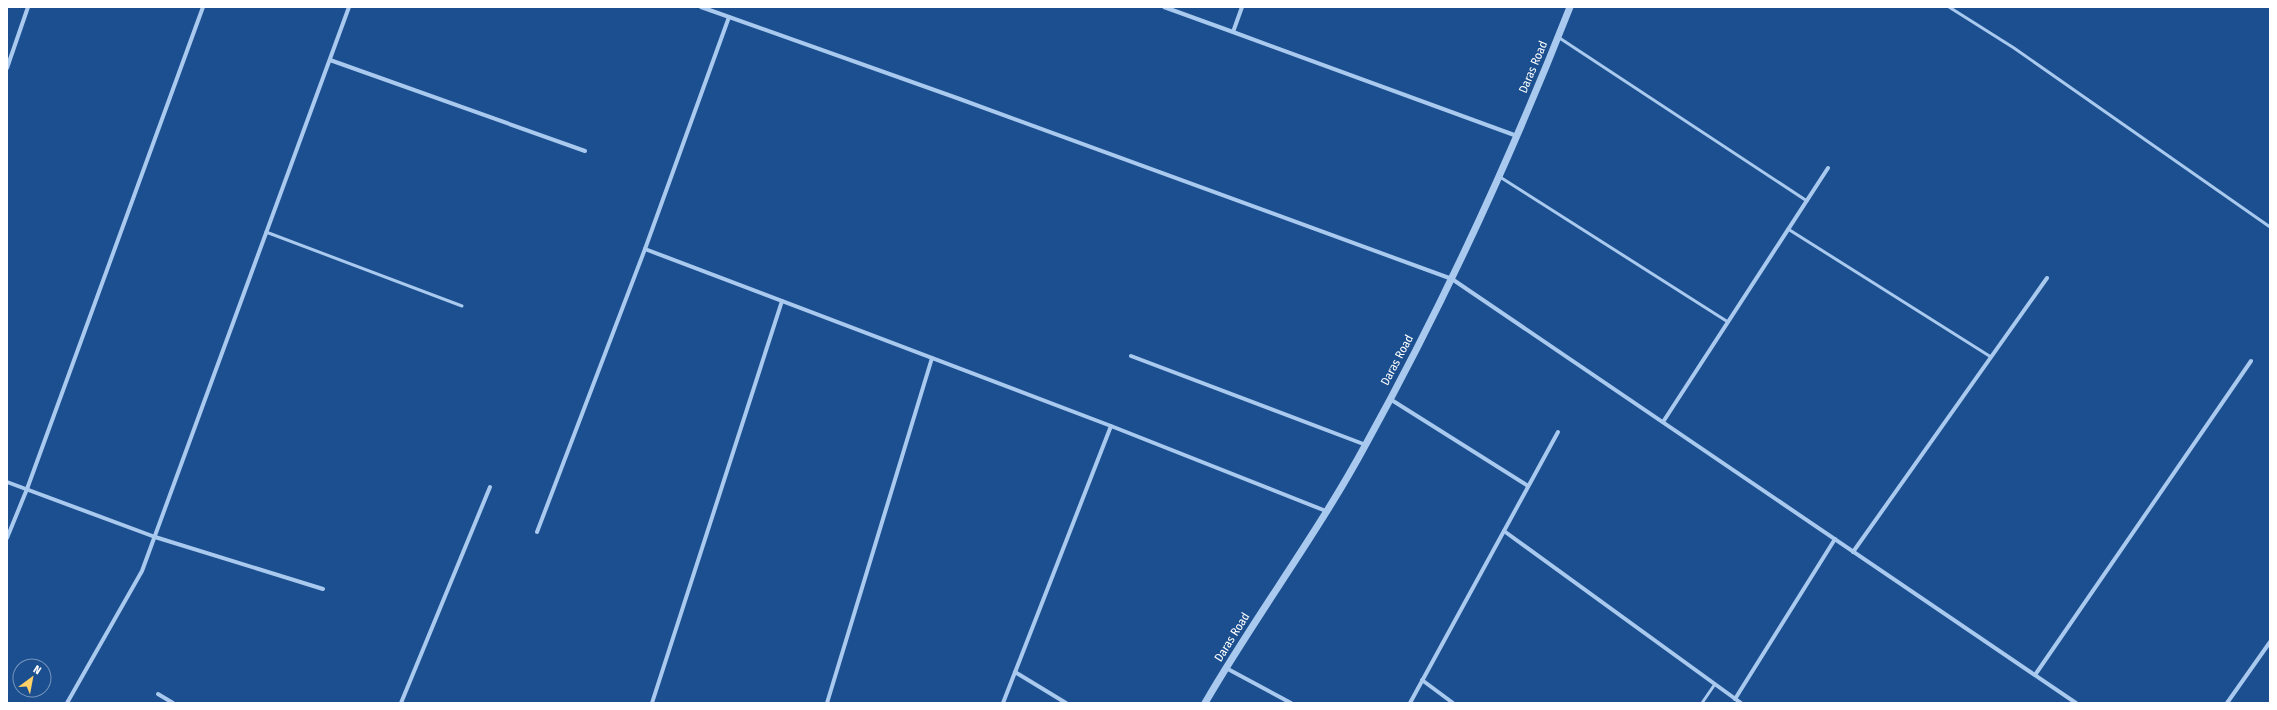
<svg xmlns="http://www.w3.org/2000/svg" width="2277" height="710" font-family="'Fira Sans Condensed',sans-serif">
	<rect width="100%" height="100%" fill="#1b4f8f"/>
	<g fill="none" stroke-linecap="round" stroke-linejoin="round">
		<g stroke="#a9c9ee" stroke-width="3">
			<path d="M1949,7L2014,48L2270,227"/>
			<path d="M1558,37L1807,201"/>
			<path d="M1500,177L1728,322"/>
			<path d="M1788,229L1991,357"/>
			<path d="M266,232L462,306"/>
			<path d="M1702,703L1715,684"/>
		</g>
		<g stroke="#a9c9ee" stroke-width="4">
			<path d="M701,7L957,98L1452,279L2076,703"/>
			<path d="M1164,7L1233,32"/>
			<path d="M1242,7L1233,32L1517,136"/>
			<path d="M330,60L585,151"/>
			<path d="M7,68L28,7"/>
			<path d="M645,249L1111,426L1326,511"/>
			<path d="M1131,356L1366,445"/>
			<path d="M1390,399L1528,486"/>
			<path d="M1663,422L1828,168"/>
			<path d="M7,482L155,537L323,589"/>
			<path d="M1504,531L1741,703"/>
			<path d="M537,532L645,249L729,17"/>
			<path d="M7,538L27,489L203,7"/>
			<path d="M1853,552L2047,278"/>
			<path d="M1226,668L1291,703"/>
			<path d="M1015,672L1066,703"/>
			<path d="M2035,675L2251,361"/>
			<path d="M1422,680L1453,703"/>
			<path d="M158,694L173,703"/>
			<path d="M1735,699L1835,539"/>
			<path d="M67,703L142,571L349,7"/>
			<path d="M401,703L490,487"/>
			<path d="M652,703L782,301"/>
			<path d="M827,703L932,358"/>
			<path d="M1003,703L1111,426"/>
			<path d="M1410,703L1558,432"/>
			<path d="M2227,703L2270,642"/>
		</g>
		<path stroke="#a9c9ee" stroke-width="7" d="M1205,703C1256,615 1318,533 1366,444C1444,303 1511,157 1570,7"/>
	</g>
	<g text-anchor="middle" stroke-width="3" stroke-linejoin="round" paint-order="stroke">
		<g font-size="12" fill="#fff" stroke="#1b4f8f">
			<text transform="translate(1533 67) rotate(-67)" y="4">Daras Road</text>
			<text transform="translate(1397 360) rotate(-62)" y="4">Daras Road</text>
			<text transform="translate(1232 637) rotate(-58)" y="4">Daras Road</text>
		</g>
	</g>
	<rect width="2277" height="710" fill="none" stroke="#ffffff" stroke-width="16"/>
	<g transform="translate(32 678) rotate(32)"><circle r="19" fill="#1b4f8f" stroke="#7695bc"/>
	<path d="M0-3L7 15L0 10L-7 15Z" fill="#ffd166"/>
	<text y="-6" font-size="11" font-weight="bold" text-anchor="middle" fill="#ffffff">N</text>
	</g>
</svg>
